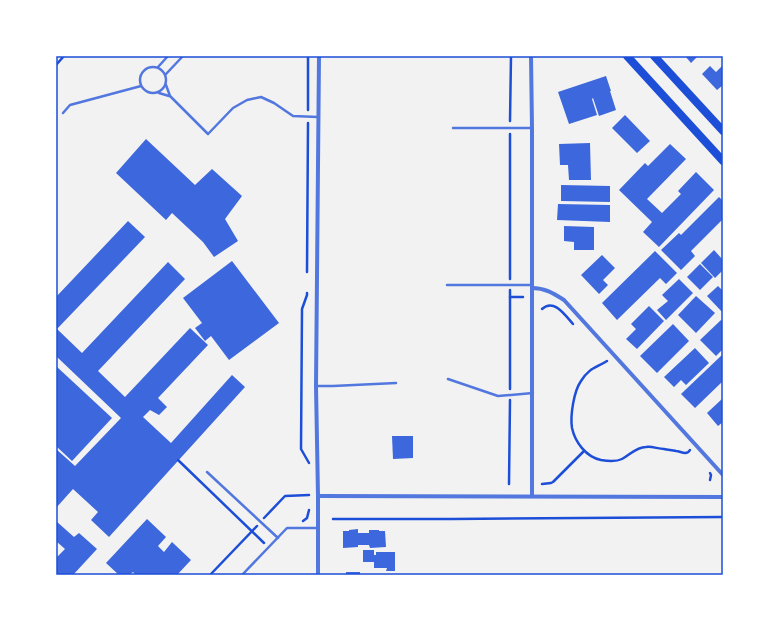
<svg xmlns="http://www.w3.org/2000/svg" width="779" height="631" font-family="Helvetica,sans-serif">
	<rect width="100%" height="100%" fill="#f2f2f2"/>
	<g fill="#3d67dc">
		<path d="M685,56H698L691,63Z"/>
		<path d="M723,65V85L717,90L702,74L710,66L716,72Z"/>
		<path d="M606,76L611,91H610L616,110L599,116L593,98L592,99L597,115L569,124L558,92Z"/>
		<path d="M625,115L650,141L637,153L612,128Z"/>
		<path d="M146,139L195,185L212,169L242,196L225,219L238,241L214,257L203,242L172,213L166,220L116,173Z"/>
		<path d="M590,143L591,180H569L568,165H560L559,144Z"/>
		<path d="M670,144L686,159L647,199L662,213L681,194L678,191L696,172L714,190L659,247L643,232L652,222L619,190L645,163L648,166Z"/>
		<path d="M561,185L610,186V202L561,201Z"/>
		<path d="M719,197L723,201V219L691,251L695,256L681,270L661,250L679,233L681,235Z"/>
		<path d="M558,204L610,205V222L557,220Z"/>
		<path d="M128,221L145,237L57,329L82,353L168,262L185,279L98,371L125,397L190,328L208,345L158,398L167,407L159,415L150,410L143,417L171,443L232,375L245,387L109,537L91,520L98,512L73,489L56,508V449L75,466L121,418L56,356V297Z"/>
		<path d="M564,226L594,227V250H574V242L564,241Z"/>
		<path d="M714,250L723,260V270L715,278L701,263Z"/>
		<path d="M655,251L677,273L666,284L660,278L617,320L602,303Z"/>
		<path d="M602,255L615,268L603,280L608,285L599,294L581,275Z"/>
		<path d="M232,261L279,323L229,360L211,336L205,341L195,328L202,323L183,298Z"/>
		<path d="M700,264L713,277L700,290L687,277Z"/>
		<path d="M679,279L693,293L666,320L657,310L668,301L662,295Z"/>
		<path d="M718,286L723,291V313L707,296Z"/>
		<path d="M696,296L715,313L696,333L678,315Z"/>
		<path d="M649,306L664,321L637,349L626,339L636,329L631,324Z"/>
		<path d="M721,320L723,322V349L716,356L700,340Z"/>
		<path d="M673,324L689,341L657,373L640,356Z"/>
		<path d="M695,348L709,363L686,385L681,380L674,387L664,377Z"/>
		<path d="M723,354V381L695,408L681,394Z"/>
		<path d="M56,366L112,418L72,461L56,446Z"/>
		<path d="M723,398V422L718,426L707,413Z"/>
		<path d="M392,436H413V458L393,459Z"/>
		<path d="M147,519L166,537L158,546L164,552L172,542L191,560L177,575H136L133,572L129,575H119L106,563Z"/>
		<path d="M56,521L74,537L79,533L97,549L73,575H56V558L65,549L56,541Z"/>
		<path d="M358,529V533H369V530H379V531H385L386,547L370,548L369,545H358V547L343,548V531H349V530Z"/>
		<path d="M363,550H374V555H376V552H395V571H386L387,568H374V562H363Z"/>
		<rect x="346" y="572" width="14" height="3"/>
	</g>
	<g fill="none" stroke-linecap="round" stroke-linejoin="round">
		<g stroke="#1d4ed8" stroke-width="2.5">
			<path d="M56,65L64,56"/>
			<path d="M308,110V56"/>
			<path d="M510,121L511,56"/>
			<path d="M307,272L308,123"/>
			<path d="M510,279V134"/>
			<path d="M510,290V389"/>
			<path d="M307,293V295L302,309L301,449L309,463"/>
			<path d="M510,297H523"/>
			<path d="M542,309C554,298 565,315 573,324"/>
			<path d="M607,361C596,368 589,368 581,381C574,391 570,415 572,428C575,442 586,457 601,460C607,461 616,462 622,459C630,455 636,447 646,447C652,446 658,449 664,449C668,450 672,450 676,451C679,451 682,453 685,453C687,453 689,452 690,450"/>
			<path d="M178,460L264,543"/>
			<path d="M710,480L711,475L710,473"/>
			<path d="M509,484L510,400"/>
			<path d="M542,484L551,483L553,482L584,451"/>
			<path d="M264,518L285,496L309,495"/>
			<path d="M333,519H452L723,517"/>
			<path d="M303,521L307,518L309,510"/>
			<path d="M210,575L257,526"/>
		</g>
		<g stroke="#5277de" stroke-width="2.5">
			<circle cx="153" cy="80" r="13"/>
			<path d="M158,67L168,56"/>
			<path d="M166,74L183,56"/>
			<path d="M166,85L170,96L208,134L233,108L247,100L261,97L274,103L293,116L318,117"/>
			<path d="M159,93L169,96"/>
			<path d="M63,113L70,105L141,86"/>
			<path d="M453,128H532"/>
			<path d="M447,285H532"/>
			<path d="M448,379L498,396L533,393"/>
			<path d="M316,386H333L396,383"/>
			<path d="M207,472L278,538"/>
			<path d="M242,575L287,528H318"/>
		</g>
		<g stroke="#5277de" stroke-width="4">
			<path d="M531,56L532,128V496"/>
			<path d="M532,288C545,288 553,293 564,300L723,475"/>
			<path d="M318,496L723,497"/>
			<path d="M318,575V496L316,386L319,56"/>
		</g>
		<g stroke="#1d4ed8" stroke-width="8">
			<path d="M627,56L723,161"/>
			<path d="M654,56L723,131"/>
		</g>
	</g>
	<rect width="779" height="631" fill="none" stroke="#ffffff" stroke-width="114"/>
	<rect x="57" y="57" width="665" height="517" fill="none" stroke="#1d4ed8" stroke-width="1.5"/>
</svg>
